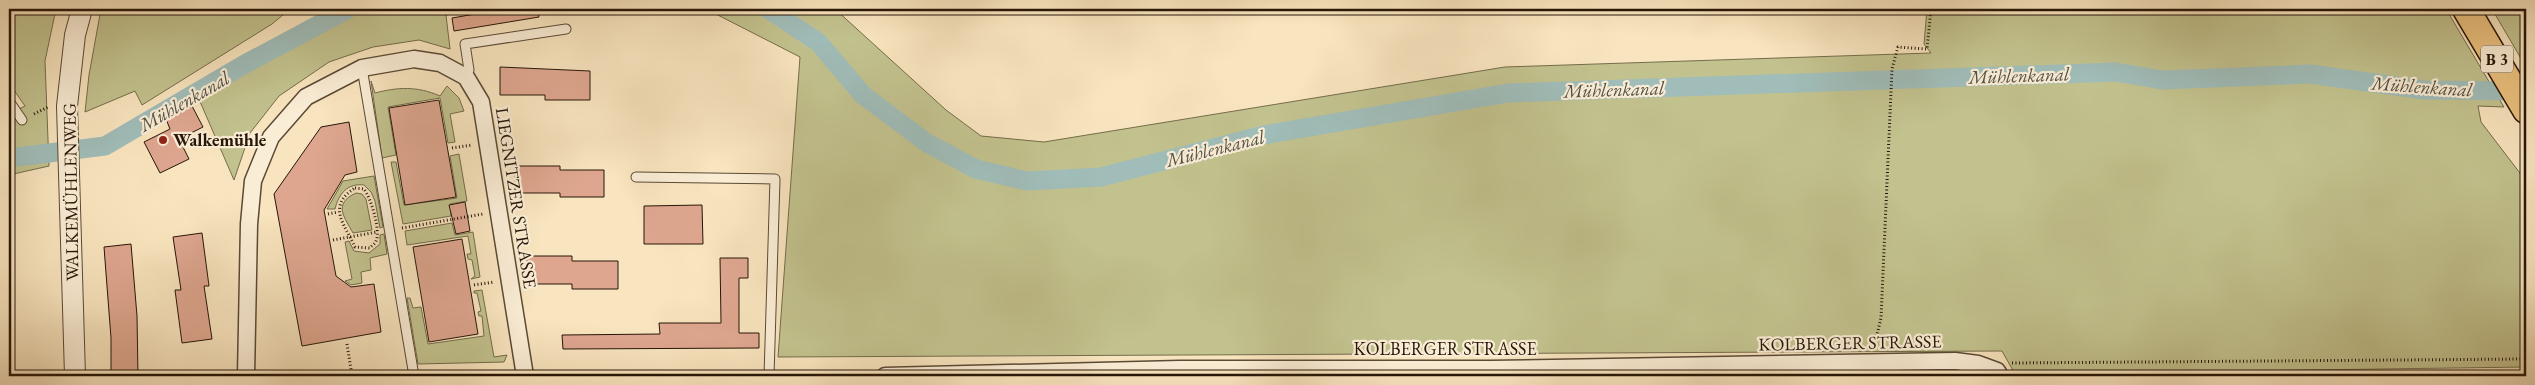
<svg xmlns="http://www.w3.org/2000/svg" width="2535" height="385" font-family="'EB Garamond',serif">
	<rect width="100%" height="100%" fill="#f8e4be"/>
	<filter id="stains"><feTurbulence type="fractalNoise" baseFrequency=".004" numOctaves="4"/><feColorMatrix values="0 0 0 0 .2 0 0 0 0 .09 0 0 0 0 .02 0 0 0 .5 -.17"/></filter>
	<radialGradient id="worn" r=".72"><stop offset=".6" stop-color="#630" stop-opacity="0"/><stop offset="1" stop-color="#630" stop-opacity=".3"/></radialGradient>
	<g fill="#c2c28e" stroke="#746c4b">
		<path d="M9,9H56L45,61L49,166L9,175V114L25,106L9,83Z"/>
		<path d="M101,9H290L272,24L142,105L135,91L85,112L89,75Z"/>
		<path d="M338,9H478L446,15L450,49L419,40L373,47L329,62L279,96L250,133L234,180L195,90Z"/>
		<path d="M706,9H835L946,110L981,136L1044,142L1505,67L1931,53L1924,44L1927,9H2446L2504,107L2478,106L2481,122L2526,181V367L2015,374L2002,351L778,357L800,57Z"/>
		<path d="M2492,9H2526V67Z"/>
		<path d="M371,81L375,93C398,87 417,86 440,96L447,86L459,98L464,111L450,114L455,142L448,143L440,98L388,107L396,155L382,158Z"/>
		<path d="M459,154L467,201L450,204L451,216L403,224L391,162H396L404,205L457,198L450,156Z"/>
		<path d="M374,176L383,227L380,228L375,201L371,192L364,185C348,183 339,193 335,209H327L343,181Z"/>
		<path d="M356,193L362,194L366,199L372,230L353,233C345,218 332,204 356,193Z"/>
		<path d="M452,223L455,235L473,232L480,277L471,279L475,276L472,260L468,259L467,254H471L468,236L407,245L405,231Z"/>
		<path d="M384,234L387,254L370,258L371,270L361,272L362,283L351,285L345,281L352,279L345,242L349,241L354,251L369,253L380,244V235Z"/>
		<path d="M482,290L494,357L507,355L504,362L418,364L407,298H410L413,308L421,307L428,344L484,336L482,316H479L478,312L481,311L477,293H474V291Z"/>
	</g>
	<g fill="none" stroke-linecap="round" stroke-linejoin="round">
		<g stroke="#a0bdb9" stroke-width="19">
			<path d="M768,9L818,42L863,95L927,143L976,169L1027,181L1101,177L1264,135L1508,93L2116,72L2162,80L2310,74L2424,90L2525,91"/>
			<path d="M9,158L105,146L245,64L348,9"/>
		</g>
	</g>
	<g fill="#dea68f" stroke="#261608">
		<path d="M504,9H538L539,17L454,31L452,18Z"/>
		<path d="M500,67L590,71V100H545V95H500Z"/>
		<path d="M439,100L456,197L405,205L389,108Z"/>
		<path d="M192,106L203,127L179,139L189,159L160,173L144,142L170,129L166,119Z"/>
		<path d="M349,122L357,172L345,175L324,210L336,276L351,287L374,284L381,332L302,346L274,194L321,127Z"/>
		<path d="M515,166H560V170H604V197H560V193H515Z"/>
		<path d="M465,202L470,231L456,234L449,205Z"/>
		<path d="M702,205L703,244H644V206Z"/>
		<path d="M202,233L209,286H204L212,339L182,343L175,290H181L173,237Z"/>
		<path d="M462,239L478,334L429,342L413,247Z"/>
		<path d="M131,244L137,316L138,376H111V338L104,247Z"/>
		<path d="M527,256H572V261H618V289H572V284H527Z"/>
		<path d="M720,258H748V278H739V333H759V348L563,349L562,335L660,334L659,323H721Z"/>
	</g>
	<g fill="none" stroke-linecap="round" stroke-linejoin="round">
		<g stroke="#5a4a36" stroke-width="11">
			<g id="service">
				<path d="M362,68L414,376"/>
				<path d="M466,77L469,70L465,44L566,29"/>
				<path d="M9,101L22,120"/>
				<path d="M636,177L775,179L769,376"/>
			</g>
		</g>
		<g stroke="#5a4a36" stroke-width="19">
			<g id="minor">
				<path d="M246,376L249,224L253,181L271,137L306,97L362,68L414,59L440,63L466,77L481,102L525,376"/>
				<path d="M885,376L1180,369H1491L1955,361L1978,364L1997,371L2000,376"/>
			</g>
		</g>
		<g stroke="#5a4a36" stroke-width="22">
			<path id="tertiary" d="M75,376L67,106L75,35L82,9"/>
		</g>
		<g stroke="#261608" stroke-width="29">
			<path id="primary" d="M2466,9L2526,110"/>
		</g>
		<g stroke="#261608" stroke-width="3" stroke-dasharray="1 2.5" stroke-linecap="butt">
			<path d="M34,114L48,107"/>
			<path d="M452,148L472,145"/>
			<path d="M355,188L364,189C371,198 381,231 376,241C375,244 372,245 370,248L355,247C345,225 326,206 355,188Z"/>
			<path d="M328,214L338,212"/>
			<path d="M402,228L483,214"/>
			<path d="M333,240L377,232"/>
			<path d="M474,285L494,282"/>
			<path d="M347,344L352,376"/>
			<path d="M1874,347L1881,318L1892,69L1898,47L1927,49L1931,9"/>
			<path d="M2012,363L2526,359"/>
		</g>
		<use href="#service" stroke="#faedd5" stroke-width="9"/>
		<use href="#minor" stroke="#faedd5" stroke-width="16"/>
		<use href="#tertiary" stroke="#faedd5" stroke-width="20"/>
		<use href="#primary" stroke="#ecc27f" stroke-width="26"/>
	</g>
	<circle fill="#8f2418" stroke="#faedd5" stroke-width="2" cx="163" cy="140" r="5"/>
	<g text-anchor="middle" stroke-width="4.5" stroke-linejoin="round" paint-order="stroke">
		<rect fill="#faedd5" stroke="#665646" stroke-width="1" x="2481" y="45.5" width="32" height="27" rx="4"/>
		<g font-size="16" font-weight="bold" fill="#261608">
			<text x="2497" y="65">B 3</text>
		</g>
		<g font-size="18" font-weight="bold" fill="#261608" stroke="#faedd5" text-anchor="start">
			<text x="173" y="146">Walkemühle</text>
		</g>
		<g font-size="18" fill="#261608" stroke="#faedd5">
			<text transform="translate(71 192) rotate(-91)" y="6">WALKEMÜHLENWEG</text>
			<text transform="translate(516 198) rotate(81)" y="6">LIEGNITZER STRASSE</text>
			<text transform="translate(1850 343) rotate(-1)" y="6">KOLBERGER STRASSE</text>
			<text x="1445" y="355">KOLBERGER STRASSE</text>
		</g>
		<g font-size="19" font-style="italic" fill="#515046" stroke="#faedd5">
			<text transform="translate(2019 75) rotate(-2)" y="7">Mühlenkanal</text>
			<text transform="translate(2422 86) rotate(4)" y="7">Mühlenkanal</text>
			<text transform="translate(1614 89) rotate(-2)" y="7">Mühlenkanal</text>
			<text transform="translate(184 101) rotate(-30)" y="7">Mühlenkanal</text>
			<text transform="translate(1215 148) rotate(-14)" y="7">Mühlenkanal</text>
		</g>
	</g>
	<rect width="2535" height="385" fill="none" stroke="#f8e4be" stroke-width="30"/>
	<rect x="10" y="10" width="2515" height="365" fill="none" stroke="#261608" stroke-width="2.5"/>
	<rect x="15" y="15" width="2505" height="355" fill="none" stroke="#261608"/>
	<rect width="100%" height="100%" filter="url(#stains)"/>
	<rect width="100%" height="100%" fill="url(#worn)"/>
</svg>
